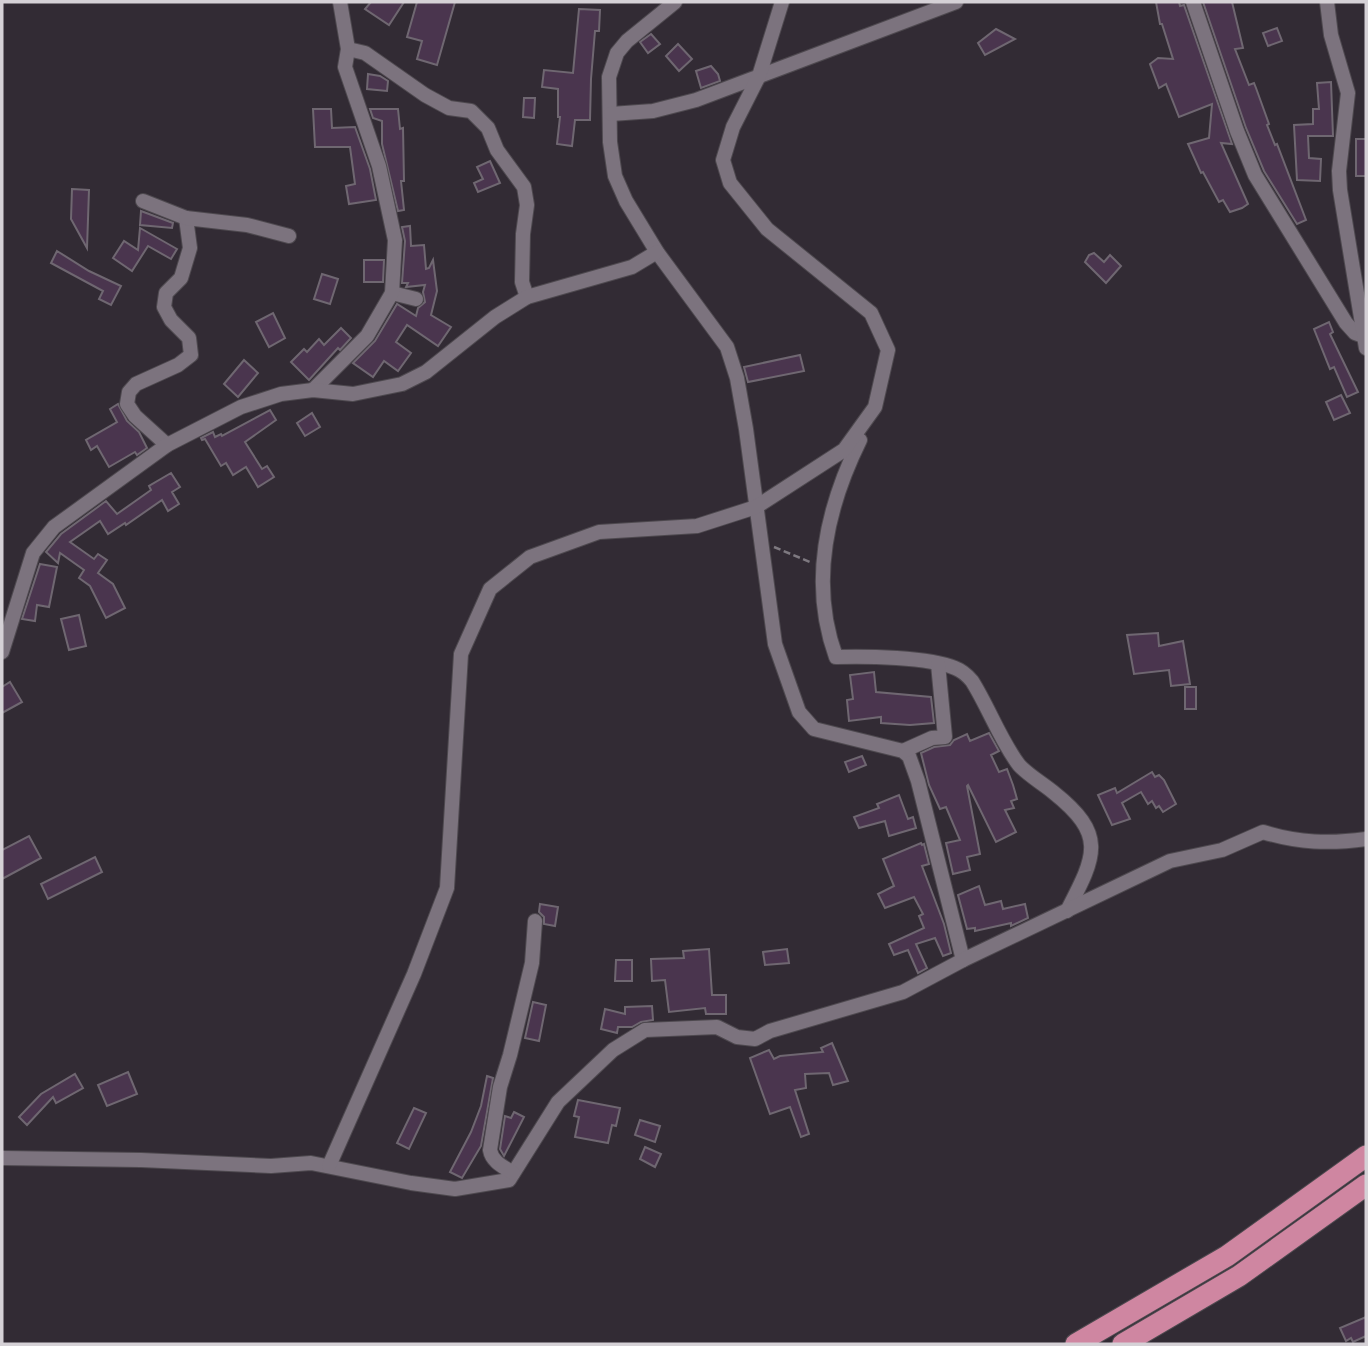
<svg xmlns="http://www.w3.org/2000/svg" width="1368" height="1346" font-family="'Work Sans',sans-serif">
	<rect width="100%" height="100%" fill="#322b34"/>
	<g fill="#4a354e" stroke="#6f6771" stroke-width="2">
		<path d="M371,2H404L389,25L365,9Z"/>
		<path d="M417,2H455L437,65L417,59L422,41L407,37Z"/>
		<path d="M1156,2H1179L1180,6L1184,5L1232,144L1221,143L1248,204L1242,208L1230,212L1223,200L1219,202L1203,172L1201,173L1188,144L1209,138L1212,104L1179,117L1166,84L1159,88L1150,64L1158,58L1173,59L1162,24H1160Z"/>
		<path d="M1203,2H1232L1243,48L1235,49L1249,85L1254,83L1256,88L1269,124L1267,125L1275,145L1277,144L1306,220L1297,224L1264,171L1246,128Z"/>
		<path d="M579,9L600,10L599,31H595L591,79L590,120H575L572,146L557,144L560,117H558V89L542,87L544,70L573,73Z"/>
		<path d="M1277,28L1282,41L1268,46L1263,33Z"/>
		<path d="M996,29L1015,39L985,55L978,43Z"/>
		<path d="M651,34L660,44L648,53L640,42Z"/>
		<path d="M678,44L692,59L679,71L666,56Z"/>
		<path d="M711,66L718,74L720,81L701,88L696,71Z"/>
		<path d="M368,74L380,76L388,81L387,91L367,89Z"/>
		<path d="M1331,82L1333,136H1308L1309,158L1321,159L1320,181L1297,180L1294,125L1313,124V109H1319L1317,83Z"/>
		<path d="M524,98H535L534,118L523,117Z"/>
		<path d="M313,109H331L332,128L355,127L370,169L376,200L349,204L346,186L355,184L350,147H315Z"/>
		<path d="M370,109H398L400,129L403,128L404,181H401L404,210L398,211L382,144V121L373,118Z"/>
		<rect x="1356" y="139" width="10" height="37"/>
		<path d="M490,161L500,183L478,192L474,183L483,179L477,167Z"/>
		<path d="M72,189L89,190L87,248L71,219Z"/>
		<path d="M141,211L173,223L172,228L140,225Z"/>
		<path d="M410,226L411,246L424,245L426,269L429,268L433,260L437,291L431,315L451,327L438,346L407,325L396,342L411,353L398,371L384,361L373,377L353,363L375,341L397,304L416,316L418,308L425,302L423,292L425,285L406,287L408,283H402L405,241L402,227Z"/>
		<path d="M140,228L177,249L171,259L148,246L132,271L113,258L124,241L138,250Z"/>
		<path d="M57,251L89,271L121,286L111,305L99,299L103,291L51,263Z"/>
		<path d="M1094,253L1104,262L1110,255L1121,266L1106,283L1085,262L1089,255Z"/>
		<path d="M364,260H384L383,282H364Z"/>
		<path d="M322,274L338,279L330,304L314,299Z"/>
		<path d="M273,313L285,338L269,347L256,322Z"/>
		<path d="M1329,322L1333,332L1330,334L1358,392L1347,397L1334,367L1330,369L1314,329Z"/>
		<path d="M341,328L351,338L340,350L338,348L309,380L291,362L304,349L307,352L319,339L324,345Z"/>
		<path d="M800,355L804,371L748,382L744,367Z"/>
		<path d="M244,360L258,373L238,397L224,384Z"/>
		<path d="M1341,395L1350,413L1334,420L1326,402Z"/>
		<path d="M118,404L127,421L139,432L147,448L137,455L135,452L109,467L97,446L91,450L86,440L117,422L110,409Z"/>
		<path d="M270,410L276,420L245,442L262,469L267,466L274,477L258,487L246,467L233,475L226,463L221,466L205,439L202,440L201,438L213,432L215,437L221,434L222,436Z"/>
		<path d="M312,413L320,427L305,436L297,423Z"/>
		<path d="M171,473L180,487L172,492L179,504L168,511L162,500L126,525L125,523L108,534L100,521L70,542L94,559L98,554L107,560L98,573L113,584L125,608L106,618L90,586L79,578L84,570L60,553L58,563L46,552L61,534L106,501L117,514L151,490L149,486Z"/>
		<path d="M40,564L57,567L49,607L37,605L35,621L22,619Z"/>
		<path d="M79,615L86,646L69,650L61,619Z"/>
		<path d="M1158,633L1159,646L1183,641L1190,684L1171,686L1169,670L1134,674L1127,635Z"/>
		<path d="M874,672L876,692L931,697L934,723L910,725L881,723V717L849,721L847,700L853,699L850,675Z"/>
		<path d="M10,682L22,702L2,713V687Z"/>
		<rect x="1185" y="687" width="11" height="22"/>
		<path d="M989,733L999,751L991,755L999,772L1007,769L1013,785L1017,799L1011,801L1014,808L1005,810L1016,832L996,842L968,785L967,786L980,854L967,857L970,870L953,874L946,843L960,840L946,807L940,809L929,785L921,753L934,747L950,745L954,740L967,734L970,741Z"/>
		<path d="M862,756L866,765L849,772L845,762Z"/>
		<path d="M1152,772L1155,777L1159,775L1164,780L1176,804L1163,812L1159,806L1156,808L1152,801L1148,804L1141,792L1122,803L1130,819L1112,825L1098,795L1115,788L1117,793Z"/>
		<path d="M899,795L908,819L913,817L916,828L889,836L885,821L859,828L854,817L879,808L877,804Z"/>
		<path d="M29,836L41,858L2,879V850Z"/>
		<path d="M921,843L922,845L924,844L929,864L922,866L944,924L951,953L943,956L935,938L916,944L927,968L918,973L908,950L894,955L889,944L924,928L919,916L923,914L914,897L885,908L878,894L894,886L883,859Z"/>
		<path d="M95,857L102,872L48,899L41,884Z"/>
		<path d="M979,886L985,905L1001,901L1003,909L1025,904L1028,918L1011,926V923L975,931V928L967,929L958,895Z"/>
		<path d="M540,904L558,907L555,926L544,924V917L539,912Z"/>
		<path d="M709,949L712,995H726V1014H706L705,1008L669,1012L665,980L652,981L651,959L684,958L683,951Z"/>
		<path d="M787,949L789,963L765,965L763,952Z"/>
		<path d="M616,960H632V981H615Z"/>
		<path d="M533,1002L546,1005L539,1041L525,1038Z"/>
		<path d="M652,1006L653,1020L641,1022L632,1027H618L617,1033L601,1029L605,1009L625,1014V1007Z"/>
		<path d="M832,1043L848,1081L833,1085L829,1073L805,1074L806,1088L795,1090L809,1134L801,1137L790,1107L770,1114L750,1058L769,1050L774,1059L780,1056L823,1052L821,1048Z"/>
		<path d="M128,1072L137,1094L107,1106L98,1085Z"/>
		<path d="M75,1074L83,1088L56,1103L53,1097L27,1125L19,1117L41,1094Z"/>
		<path d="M487,1076L493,1078L481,1146L462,1178L450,1172L471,1132L481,1106Z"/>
		<path d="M578,1100L620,1108L616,1126L612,1125L608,1143L575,1137L579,1117L574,1116Z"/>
		<path d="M414,1108L426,1113L409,1149L397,1143Z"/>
		<path d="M514,1112L524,1117L504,1156L500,1149L505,1116L511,1118Z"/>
		<path d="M640,1120L660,1126L655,1142L635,1135Z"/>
		<path d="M645,1147L661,1154L655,1167L640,1159Z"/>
		<path d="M1366,1317V1336L1353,1342L1351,1338L1346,1341L1340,1328Z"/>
	</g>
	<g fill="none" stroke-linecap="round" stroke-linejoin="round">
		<g stroke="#4e494f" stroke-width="16">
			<g id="minor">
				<path d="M675,2L627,41L617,53L609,77L610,142L615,176L626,201L657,252L727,347L737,378L746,429L775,644L799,712L814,729L903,751L909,756L918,781L963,960"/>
				<path d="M1193,2L1237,131L1255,175L1346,323L1355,333L1363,336"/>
				<path d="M1327,2L1331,35L1348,93L1339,171L1340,190L1366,348"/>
				<path d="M348,49L365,53L425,95L449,108L471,111L488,128L497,150L524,187L527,205L523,234L522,282L527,297"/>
				<path d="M611,114L653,111L696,100L956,2"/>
				<path d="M143,201L186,218L190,248L181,278L166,293L164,307L171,320L189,338L191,355L178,365L136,384L129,392L127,404L135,416L167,445"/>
				<path d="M186,218L247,225L289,236"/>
				<path d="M392,293L416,299"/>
				<path d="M313,390L367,336L392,293L395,240L379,166L345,67L348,49L340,2"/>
				<path d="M860,440C826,509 809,583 836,657C865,656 929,657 955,668C963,671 967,675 972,681C989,708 1000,740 1019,765C1028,775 1042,783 1053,792C1107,835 1096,855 1067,911"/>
				<path d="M2,652L33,553L54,527L167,445L241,407L281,394L313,390L353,394L402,384L426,372L495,317L527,297L632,267L657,252"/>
				<path d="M903,751L932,738L945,737L938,664"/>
				<path d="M2,1158L141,1160L271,1166L311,1163L411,1183L455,1189L509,1180L558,1102L613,1050L645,1030L717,1027L737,1037L755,1039L770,1031L903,992L963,960L1170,861L1222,850L1263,832C1298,843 1330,844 1366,839"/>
				<path d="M329,1166L414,974L447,888L461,654L490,589L530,557L599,532L697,526L756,507L844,450L875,407L888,350L871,313L767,229L730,183L723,160L733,127L759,76L782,2"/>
				<path d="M513,1173C504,1167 492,1162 490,1150L500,1087L510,1055L532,963L535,921"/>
			</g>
		</g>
		<g stroke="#4e494f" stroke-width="23">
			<g id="motorway">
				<path d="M1076,1344L1227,1256L1366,1156"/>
				<path d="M1123,1344L1239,1276L1366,1185"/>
			</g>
		</g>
		<path stroke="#7e7980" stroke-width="2.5" stroke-dasharray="7 3.5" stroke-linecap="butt" d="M774,547L810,562"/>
		<use href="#minor" stroke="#7c737e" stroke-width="14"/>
		<use href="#motorway" stroke="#cf86a1" stroke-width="21"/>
	</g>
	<rect width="1368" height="1346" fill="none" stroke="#d5d1d6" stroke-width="7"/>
</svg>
